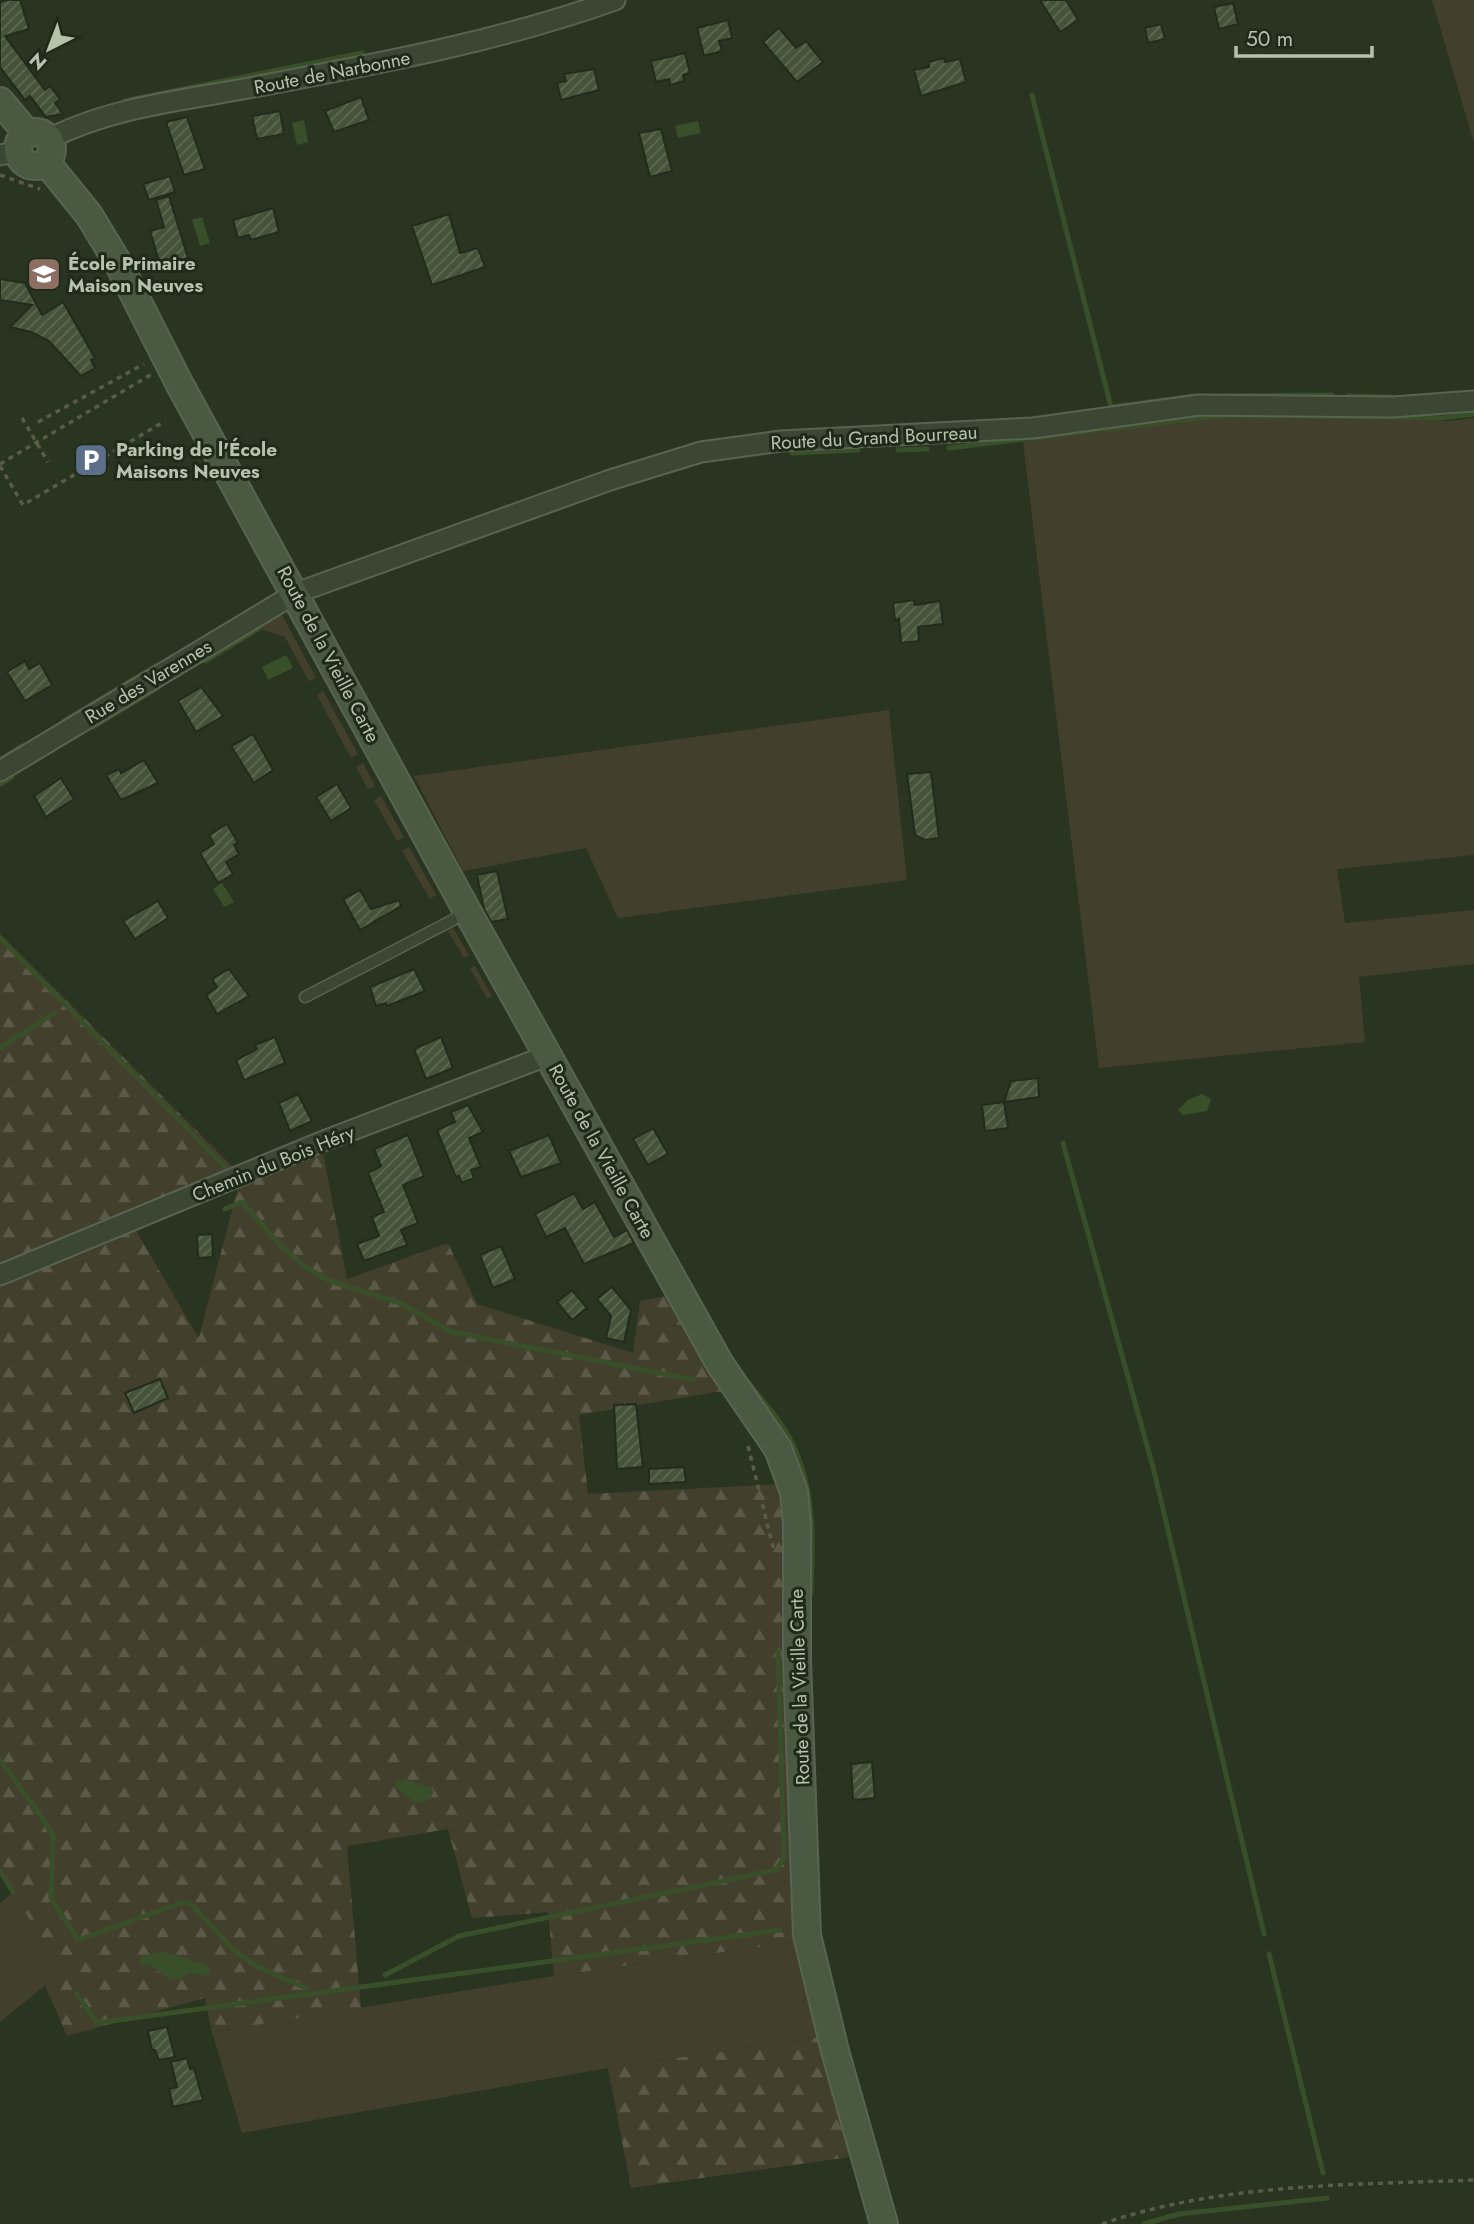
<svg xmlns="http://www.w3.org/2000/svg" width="1474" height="2224" font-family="Jost,sans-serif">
	<defs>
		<pattern id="forest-firs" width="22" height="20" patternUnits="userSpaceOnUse" patternTransform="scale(1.75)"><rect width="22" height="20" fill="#433f2d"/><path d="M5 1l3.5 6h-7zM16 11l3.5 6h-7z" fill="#5c5949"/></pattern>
		<pattern id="building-hatch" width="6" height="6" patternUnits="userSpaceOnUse" patternTransform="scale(1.75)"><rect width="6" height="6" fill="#445339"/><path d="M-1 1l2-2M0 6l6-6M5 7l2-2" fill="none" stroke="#5d6a53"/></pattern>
	</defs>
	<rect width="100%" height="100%" fill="#293520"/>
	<g fill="#433f2d">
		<path d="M1432,0H1474V143Z"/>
		<path d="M1213,413L1449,421L1474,418V855L1337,869L1345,923L1474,910V964L1359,977L1365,1042L1099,1068L1023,442L1147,420Z"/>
		<path d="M281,613L316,678L309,681L285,637L260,629L204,663L199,656Z"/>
		<path d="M323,691L358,754L351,758L317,695Z"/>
		<path d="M889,710L907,880L618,918L586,848L463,871L414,776Z"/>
		<path d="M363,763L375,786L368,789L356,767Z"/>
		<path d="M381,796L404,837L397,841L374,800Z"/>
		<path d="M409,847L436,895L430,899L402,851Z"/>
		<path d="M453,928L469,955L464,958L448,931Z"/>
		<path d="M475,966L492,996L487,999L470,968Z"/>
		<path d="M13,1892L64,1970L0,2022V1903Z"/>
		<path d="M795,1942L820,2037L608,2068L242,2133L212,2032L554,1976Z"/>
	</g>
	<g fill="url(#forest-firs)" fill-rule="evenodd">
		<path d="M0,934L241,1175L321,1142L347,1279L448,1243L477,1304L633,1353L640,1301L672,1295L723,1391L579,1415L588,1494L784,1484L788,1497L795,1942L554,1976L548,1912L472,1918L448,1829L347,1846L361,2008L212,2032L205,1998L67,2036L45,1985L63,1969L0,1875ZM241,1176L199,1337H198L131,1222Z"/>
		<path d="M820,2037L850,2157L631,2188L608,2068Z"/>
	</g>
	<g fill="#394f2a">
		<path d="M304,120L308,142L297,145L292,123Z"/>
		<path d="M698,121L701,133L678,138L675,126Z"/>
		<path d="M202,217L210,243L200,246L192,220Z"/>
		<path d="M286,655L293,668L268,680L262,667Z"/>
		<path d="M222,883L234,902L224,907L213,889Z"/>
		<path d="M1202,1094L1211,1099L1207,1111L1183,1115L1178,1110L1188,1100Z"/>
		<path d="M404,1779L433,1789V1794L428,1801L416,1803L395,1787L396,1782Z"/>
		<path d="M165,1952L209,1966L211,1972L205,1976L190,1973L179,1980L169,1979L149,1964L140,1966L141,1956Z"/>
	</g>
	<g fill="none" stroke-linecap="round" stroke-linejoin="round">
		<g stroke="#394f2a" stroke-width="5">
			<path d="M1032,95L1111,407L1195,396"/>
			<path d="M124,101L362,53"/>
			<path d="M1223,396L1332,395"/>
			<path d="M1348,396L1391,397"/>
			<path d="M1293,416L1442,418L1474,414"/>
			<path d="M949,448L1219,416H1276"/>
			<path d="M898,450L927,449"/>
			<path d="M792,453L858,450"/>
			<path d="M205,661L258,629"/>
			<path d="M64,721L156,666"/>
			<path d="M93,727L159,687"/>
			<path d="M0,760L22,746"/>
			<path d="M0,784L12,777"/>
			<path d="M0,938L231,1173"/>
			<path d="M0,1048L54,1013"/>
			<path d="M1063,1143L1153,1467L1264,1934"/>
			<path d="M225,1209L242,1202L282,1247L307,1268L330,1281L400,1303L452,1332L694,1380"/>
			<path d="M749,1383C758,1396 770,1408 779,1421C816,1474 813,1531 811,1593"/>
			<path d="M0,1760L36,1809L53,1836L51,1898L78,1940L181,1903H190L235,1951L256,1966L306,1988"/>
			<path d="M0,1871L13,1892"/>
			<path d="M1269,1954L1323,2173"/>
			<path d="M385,1975L459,1936L776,1870L784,1858L778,1651"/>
			<path d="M76,1993L97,2023L780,1930"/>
			<path d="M1144,2224L1179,2214L1327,2198"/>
		</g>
	</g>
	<g fill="url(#building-hatch)" stroke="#222c1b" stroke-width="2">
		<path d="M7,0H20L29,29L5,36L45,90L50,86L60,99L55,103L63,114L46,117L30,96L25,100L0,67V2Z"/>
		<path d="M1040,0H1066L1078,20L1060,32Z"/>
		<path d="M1233,3L1238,24L1219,29L1214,7Z"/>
		<path d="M728,20L732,38L719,41L722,51L704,56L697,28Z"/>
		<path d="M1161,24L1165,39L1148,43L1145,28Z"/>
		<path d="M779,28L796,48L806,41L823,62L797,82L763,42Z"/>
		<path d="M685,53L690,73L683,75L684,81L670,85L669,79L656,82L651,61Z"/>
		<path d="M944,58L945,62L960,59L966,82L921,96L914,70L929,67L928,62Z"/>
		<path d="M594,69L599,90L561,100L557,83L566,81L564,74Z"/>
		<path d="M361,97L369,120L334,132L325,111Z"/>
		<path d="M280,111L284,134L257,139L252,116Z"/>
		<path d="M187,117L205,169L184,175L166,122Z"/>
		<path d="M661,129L672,171L650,177L639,133Z"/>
		<path d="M170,176L175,192L149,200L143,184Z"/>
		<path d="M169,196L188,258L161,268L150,231L164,227L156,200Z"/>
		<path d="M273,208L279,232L251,240L249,235L238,238L233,220Z"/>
		<path d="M449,214L460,253L478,248L485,267L432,285L412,226Z"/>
		<path d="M0,279L25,283L42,315L63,302L95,358L91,360L95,368L81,376L49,341L31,332L10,327L32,305L0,300Z"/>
		<path d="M914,600L915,605L940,601L943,624L918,627L919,641L901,643L899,619L895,620L893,603Z"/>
		<path d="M25,661L29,669L40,663L52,685L25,701L7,672Z"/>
		<path d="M201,687L223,716L196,732L178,701Z"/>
		<path d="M253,734L273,770L254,783L231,746Z"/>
		<path d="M144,760L158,783L121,800L106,775L119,769L121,773Z"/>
		<path d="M931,772L939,838L925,840L915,835L907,774Z"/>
		<path d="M61,778L74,799L46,817L34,796Z"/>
		<path d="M337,784L351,808L331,821L316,797Z"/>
		<path d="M227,824L238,843L234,845L239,854L226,862L233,874L218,883L200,853L214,844L209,835Z"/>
		<path d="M497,871L508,919L491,922L484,909L477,875Z"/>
		<path d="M360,890L371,909L399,900L401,906L360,930L343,899Z"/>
		<path d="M158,901L168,918L135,939L123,921Z"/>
		<path d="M229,969L249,996L217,1014L206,995L217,987L212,979Z"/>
		<path d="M414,969L425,991L387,1006L386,1003L376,1006L370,987Z"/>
		<path d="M275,1037L285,1063L244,1080L236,1060L257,1049L255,1045Z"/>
		<path d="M441,1037L453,1068L426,1079L414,1049Z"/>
		<path d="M1038,1078L1039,1097L1004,1102L1011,1081Z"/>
		<path d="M298,1094L312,1121L290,1131L279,1103Z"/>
		<path d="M1004,1102L1008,1128L985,1131L982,1105Z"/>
		<path d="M468,1105L483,1132L469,1138L481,1167L471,1170L474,1178L462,1183L459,1176L456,1177L437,1130L455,1122L451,1112Z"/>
		<path d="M653,1128L668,1154L648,1165L633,1139Z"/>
		<path d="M408,1135L424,1176L403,1185L418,1223L401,1230L407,1245L364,1261L357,1244L379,1236L372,1217L384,1212L368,1173L381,1166L374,1149Z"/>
		<path d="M549,1135L561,1163L521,1177L509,1151Z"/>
		<path d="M574,1193L583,1209L595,1202L614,1237L627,1230L634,1243L584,1264L565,1228L546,1237L535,1214Z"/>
		<path d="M212,1234L213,1257L198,1258L197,1235Z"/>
		<path d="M501,1246L515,1279L493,1288L480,1255Z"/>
		<path d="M612,1287L631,1310L624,1342L606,1338L611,1316L597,1299Z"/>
		<path d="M572,1290L587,1308L572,1320L557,1302Z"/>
		<path d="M160,1379L168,1398L134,1413L125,1393Z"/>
		<path d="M636,1404L643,1467L617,1469L614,1405Z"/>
		<path d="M684,1467L686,1482L649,1484V1469Z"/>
		<path d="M872,1762L875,1798L853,1800L851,1764Z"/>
		<path d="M167,2027L175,2057L159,2060L155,2050H152L148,2031Z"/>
		<path d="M187,2058L190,2069L194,2068L203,2100L173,2107L169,2089L177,2087L171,2062Z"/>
	</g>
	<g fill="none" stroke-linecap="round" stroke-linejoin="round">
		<g stroke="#586451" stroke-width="13">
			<path id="lane" d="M305,997L453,920L466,909"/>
		</g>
		<g stroke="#586451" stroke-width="23">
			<g id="street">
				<path d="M49,139C111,107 186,100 254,87C376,64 497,42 615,0"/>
				<path d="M0,155L17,152"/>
				<path d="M0,771L296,593L610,480L701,452L781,441L1033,428L1199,405L1393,407L1474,401"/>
				<path d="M0,1275L321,1142L549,1055"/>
			</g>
		</g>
		<g stroke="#586451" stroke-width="30">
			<g id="secondary">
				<path d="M0,101L27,133"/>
				<circle cx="35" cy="149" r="17"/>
				<path d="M46,162L89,215L118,263L179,383L466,909L720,1364L778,1449L794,1492L797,1524V1660L807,1935L835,2051L884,2224"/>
			</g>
		</g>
		<g stroke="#595d48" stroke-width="3.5" stroke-dasharray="5 5" stroke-linecap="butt">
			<path d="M0,175L40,189"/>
			<path d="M22,418L48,462"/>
			<path d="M38,422L144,364"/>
			<path d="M0,464L152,374"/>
			<path d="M0,466L23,505L165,421"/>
			<path d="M748,1446L774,1551"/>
			<path d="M1102,2224C1220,2183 1351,2185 1474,2180"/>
		</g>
		<use href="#lane" stroke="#3b4633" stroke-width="10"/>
		<use href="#street" stroke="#3b4633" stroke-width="19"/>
		<use href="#secondary" stroke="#4a5941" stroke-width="26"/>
	</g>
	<defs>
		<g id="school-square" transform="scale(1.75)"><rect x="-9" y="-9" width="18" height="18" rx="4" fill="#8d6e63" stroke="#202a19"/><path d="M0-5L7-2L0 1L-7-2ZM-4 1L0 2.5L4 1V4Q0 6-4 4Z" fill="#fff"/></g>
		<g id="parking-square" transform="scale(1.75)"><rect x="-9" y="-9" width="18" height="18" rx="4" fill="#5c6f8a" stroke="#202a19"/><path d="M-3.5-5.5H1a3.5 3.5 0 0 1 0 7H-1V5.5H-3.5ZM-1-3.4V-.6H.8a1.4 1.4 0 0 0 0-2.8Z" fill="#fff"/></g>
	</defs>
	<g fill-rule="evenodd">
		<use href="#school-square" x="44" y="274"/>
		<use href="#parking-square" x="91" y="460"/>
	</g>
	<g text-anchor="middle" stroke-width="6" stroke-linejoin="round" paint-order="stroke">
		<g font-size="19" fill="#b5c3ad" stroke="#202a19">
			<text transform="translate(332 72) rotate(-11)" y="7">Route de Narbonne</text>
			<text transform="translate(874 437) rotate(-3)" y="7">Route du Grand Bourreau</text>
			<text transform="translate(329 654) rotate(62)" y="7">Route de la Vieille Carte</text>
			<text transform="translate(148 681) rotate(-31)" y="7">Rue des Varennes</text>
			<text transform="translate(602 1151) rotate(61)" y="7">Route de la Vieille Carte</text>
			<text transform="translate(273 1163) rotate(-22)" y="7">Chemin du Bois Héry</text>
			<text transform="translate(799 1687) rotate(-92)" y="7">Route de la Vieille Carte</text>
		</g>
		<g font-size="19" font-weight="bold" fill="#b5c3ad" stroke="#202a19" text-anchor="start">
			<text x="68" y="270">École Primaire<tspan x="68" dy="22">Maison Neuves</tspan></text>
			<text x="116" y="456">Parking de l'École<tspan x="116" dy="22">Maisons Neuves</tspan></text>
		</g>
	</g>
	<g transform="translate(49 49) rotate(222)" stroke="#202a19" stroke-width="5" paint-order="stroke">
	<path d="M0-5L12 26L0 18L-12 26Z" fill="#b5c3ad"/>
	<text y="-10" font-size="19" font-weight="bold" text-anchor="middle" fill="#b5c3ad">N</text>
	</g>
	<path d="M1236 46v10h136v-10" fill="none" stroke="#b5c3ad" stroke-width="3.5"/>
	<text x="1246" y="46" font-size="21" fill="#b5c3ad" stroke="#202a19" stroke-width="5" paint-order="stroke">50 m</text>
</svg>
